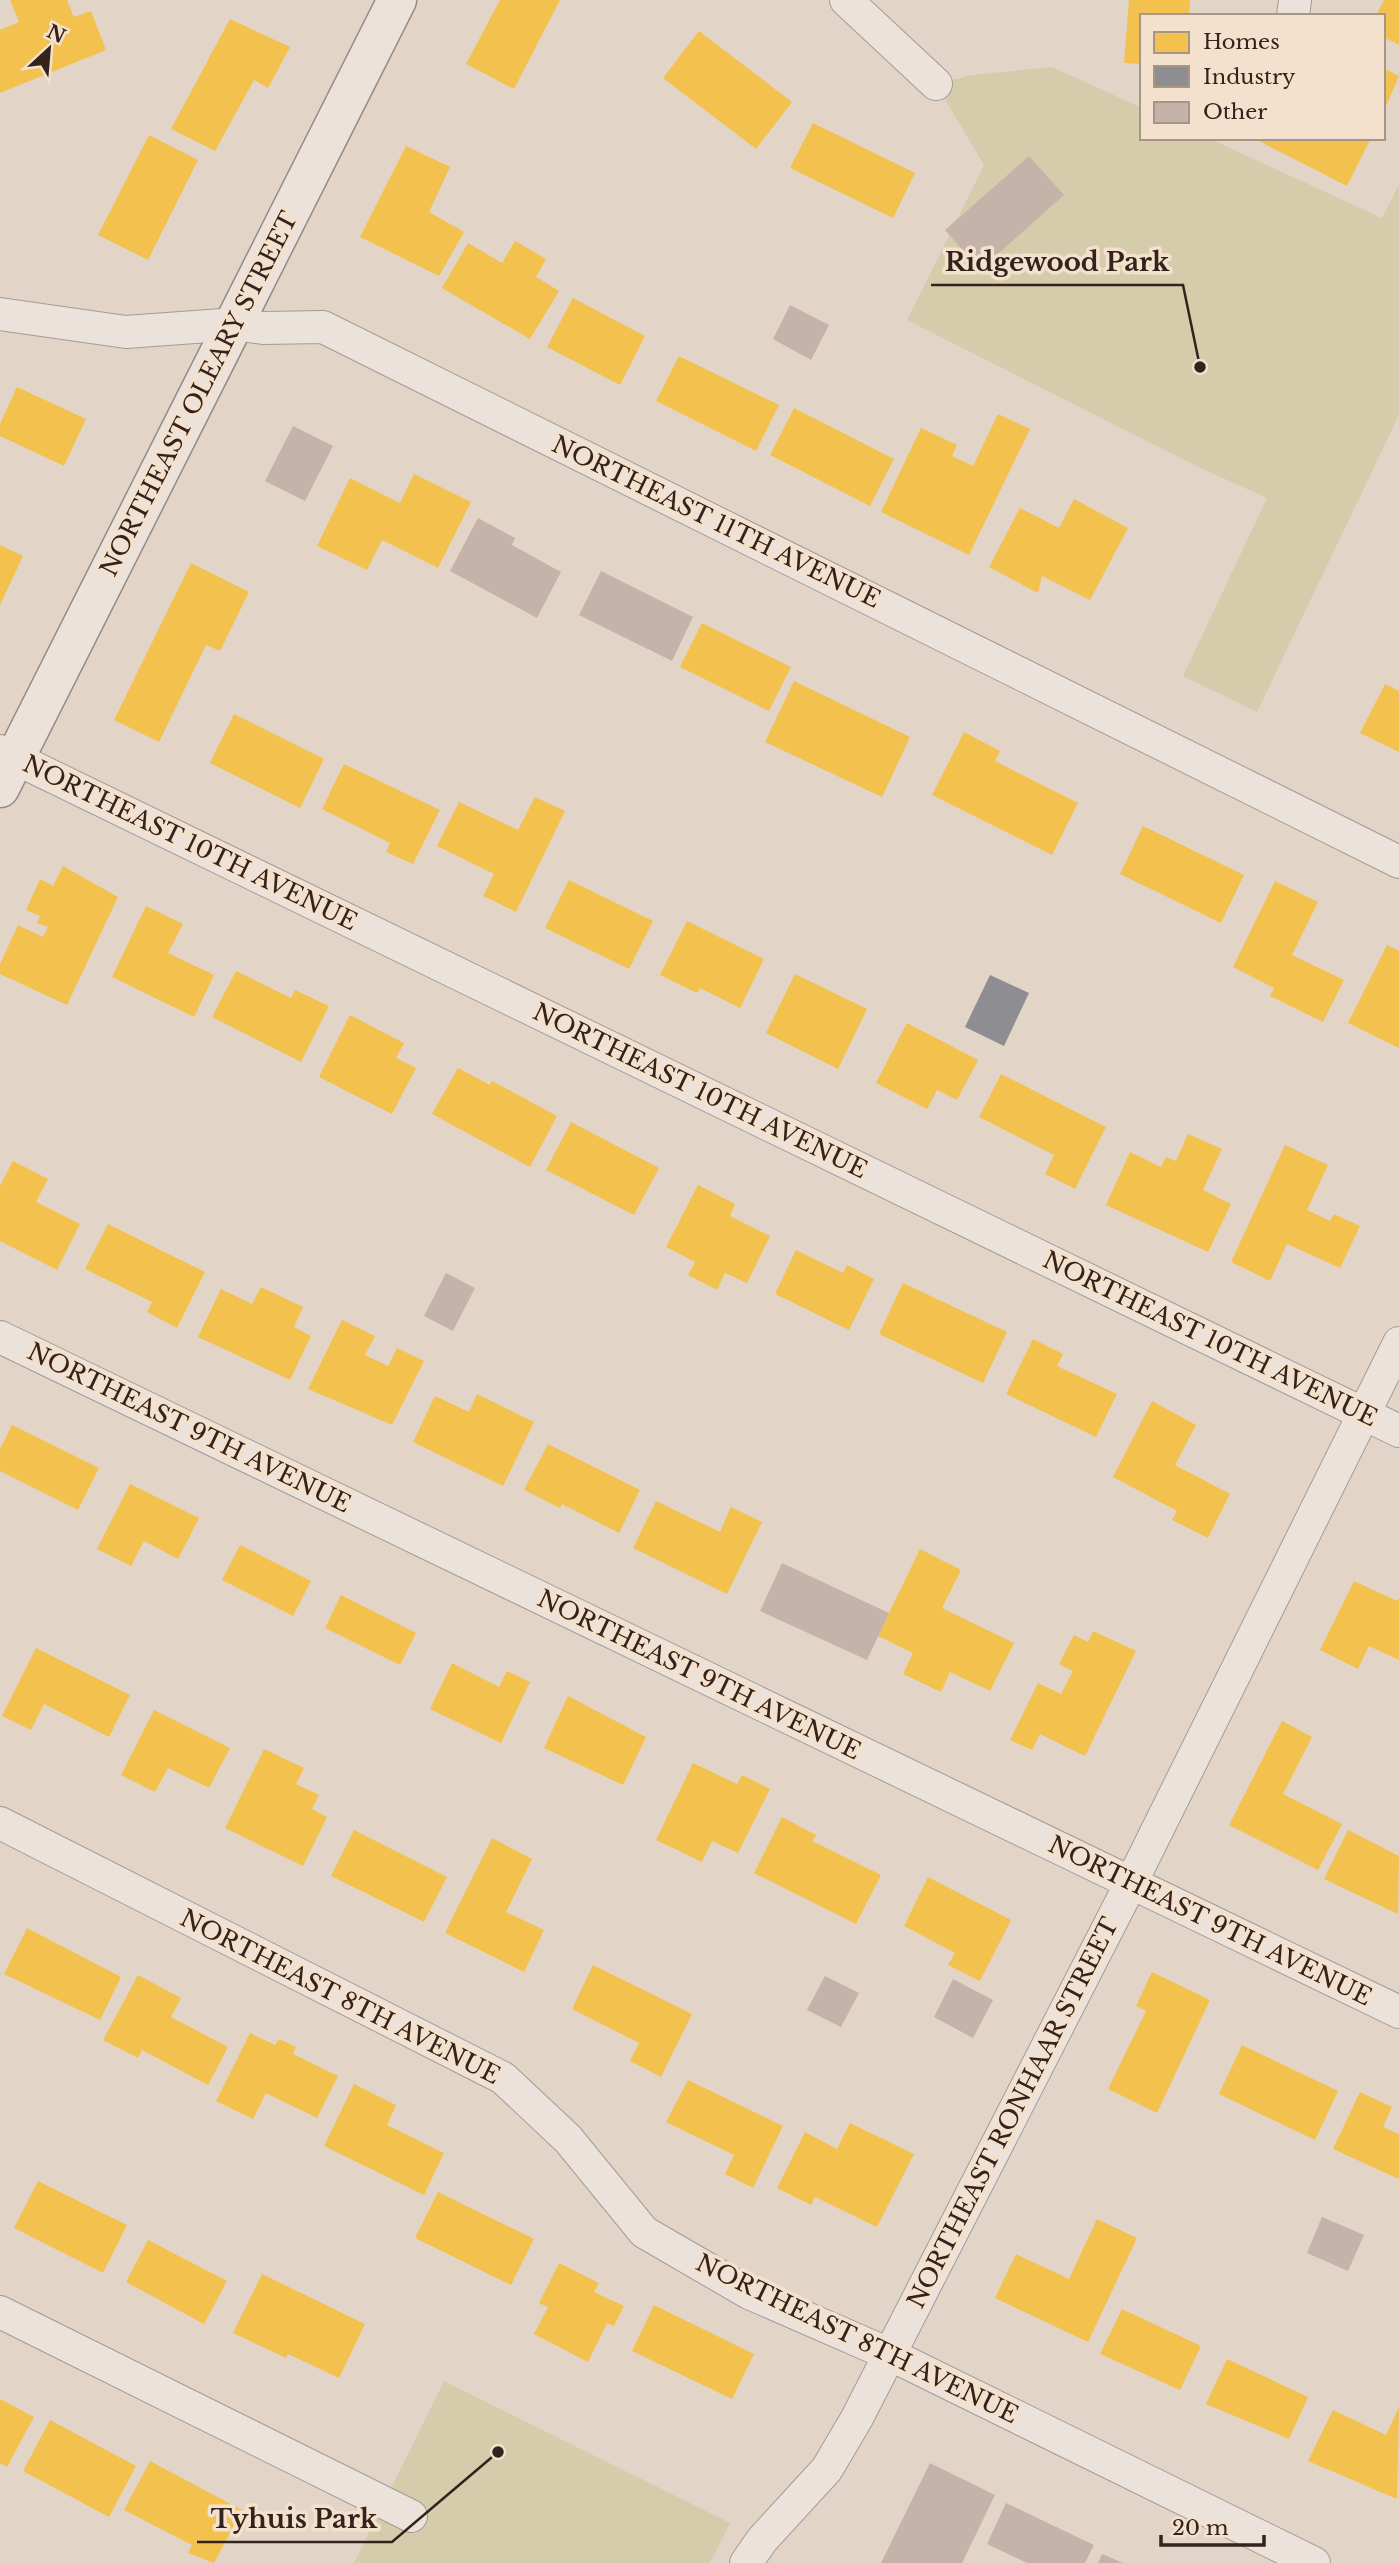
<svg xmlns="http://www.w3.org/2000/svg" width="1399" height="2563" font-family="'Libre Baskerville',serif">
	<rect width="100%" height="100%" fill="#e2d5c8"/>
	<g fill="#d5ccab">
		<path d="M1052,67L1142,108V138H1208L1382,218L1399,185V415L1257,712L1183,676L1267,498L1194,465L907,320L984,165L936,84L972,75Z"/>
		<path d="M444,2381L730,2523L710,2563H354Z"/>
	</g>
	<g fill="#f2c14e">
		<path d="M10,0H67L74,17L91,11L106,50L0,93V30L19,22Z"/>
		<path d="M500,0H560L514,89L466,64Z"/>
		<path d="M1129,0H1190L1189,16H1142V64L1124,63Z"/>
		<path d="M1384,0H1399V45L1383,37V16H1376Z"/>
		<path d="M230,19L290,47L268,88L254,80L215,151L171,129Z"/>
		<path d="M699,31L792,102L756,149L663,78Z"/>
		<path d="M1383,68L1399,76L1383,113Z"/>
		<path d="M813,123L915,173L893,218L790,168Z"/>
		<path d="M149,135L198,160L148,260L98,235Z"/>
		<path d="M1261,138H1371L1347,186L1259,141Z"/>
		<path d="M406,146L450,167L429,212L464,232L439,276L360,237Z"/>
		<path d="M515,241L546,259L536,277L559,291L530,339L442,288L468,243L502,263Z"/>
		<path d="M573,298L645,336L620,385L547,347Z"/>
		<path d="M679,356L779,405L756,451L656,401Z"/>
		<path d="M17,387L86,419L64,466L0,436V424Z"/>
		<path d="M794,408L894,459L870,506L770,455Z"/>
		<path d="M998,414L1030,429L969,555L881,512L921,428L957,445L952,456L973,466Z"/>
		<path d="M414,474L471,502L438,568L382,540L367,570L317,546L350,478L400,503Z"/>
		<path d="M1074,499L1128,528L1090,600L1042,576L1038,593L989,567L1020,508L1059,528Z"/>
		<path d="M0,545L23,556L0,605Z"/>
		<path d="M191,563L249,592L220,651L206,645L159,742L114,720Z"/>
		<path d="M702,623L791,667L769,711L680,667Z"/>
		<path d="M794,681L910,737L882,797L765,742Z"/>
		<path d="M1385,684L1399,691V752L1360,733Z"/>
		<path d="M234,714L324,759L300,808L210,763Z"/>
		<path d="M964,732L1000,751L995,761L1078,803L1052,855L932,795Z"/>
		<path d="M344,764L440,810L413,864L386,852L390,843L322,809Z"/>
		<path d="M535,797L565,811L516,912L483,896L494,874L437,846L459,802L518,830Z"/>
		<path d="M1143,826L1244,875L1221,923L1120,874Z"/>
		<path d="M63,866L118,897L67,1005L0,974V964L18,925L43,937L48,927L37,923L40,916L26,910L40,879L53,886Z"/>
		<path d="M569,880L653,921L629,969L545,928Z"/>
		<path d="M1275,881L1318,902L1292,955L1344,980L1323,1022L1270,996L1274,988L1233,967Z"/>
		<path d="M146,906L183,924L168,953L214,975L194,1017L112,977Z"/>
		<path d="M687,921L764,959L740,1008L700,988L697,993L660,975Z"/>
		<path d="M1387,945L1399,951V1048L1348,1023Z"/>
		<path d="M236,971L291,998L295,990L329,1006L301,1062L212,1017Z"/>
		<path d="M795,974L867,1009L838,1069L766,1033Z"/>
		<path d="M350,1015L404,1043L396,1058L416,1068L392,1114L319,1077Z"/>
		<path d="M907,1023L978,1060L957,1100L937,1090L927,1109L876,1083Z"/>
		<path d="M458,1068L490,1085L492,1081L557,1116L530,1167L432,1114Z"/>
		<path d="M1001,1074L1106,1127L1075,1189L1045,1174L1054,1155L979,1117Z"/>
		<path d="M571,1122L659,1168L634,1215L546,1170Z"/>
		<path d="M1188,1134L1222,1149L1203,1190L1231,1204L1208,1252L1106,1205L1130,1152L1161,1167L1166,1157L1176,1161Z"/>
		<path d="M1285,1145L1328,1165L1307,1210L1330,1221L1334,1214L1360,1226L1340,1268L1287,1244L1270,1281L1231,1262Z"/>
		<path d="M13,1161L48,1179L36,1202L80,1224L57,1270L0,1241V1186Z"/>
		<path d="M698,1185L735,1204L730,1216L770,1236L747,1283L725,1273L717,1290L688,1275L695,1262L666,1247Z"/>
		<path d="M108,1224L205,1272L177,1328L147,1312L152,1302L85,1269Z"/>
		<path d="M796,1250L843,1273L847,1265L874,1279L849,1330L775,1294Z"/>
		<path d="M903,1283L1007,1332L983,1383L879,1334Z"/>
		<path d="M261,1287L303,1307L294,1327L311,1336L290,1380L198,1337L221,1289L252,1304Z"/>
		<path d="M342,1320L375,1336L365,1355L388,1366L397,1348L424,1361L392,1425L308,1389Z"/>
		<path d="M1033,1339L1063,1354L1057,1366L1117,1394L1096,1437L1006,1394Z"/>
		<path d="M477,1394L534,1422L503,1486L413,1442L435,1396L469,1412Z"/>
		<path d="M1152,1401L1196,1425L1175,1465L1230,1494L1208,1538L1172,1520L1177,1511L1113,1477Z"/>
		<path d="M12,1425L99,1468L78,1510L0,1471V1449Z"/>
		<path d="M548,1444L640,1490L619,1533L562,1504L560,1508L524,1490Z"/>
		<path d="M130,1484L199,1518L178,1559L144,1541L131,1566L97,1549Z"/>
		<path d="M656,1501L720,1532L731,1507L762,1522L727,1594L633,1548Z"/>
		<path d="M240,1545L311,1581L293,1616L222,1580Z"/>
		<path d="M920,1549L961,1570L942,1608L1014,1643L990,1691L950,1672L941,1692L903,1674L913,1653L878,1636Z"/>
		<path d="M1354,1581L1397,1601L1399,1597V1660L1369,1646L1358,1669L1320,1650Z"/>
		<path d="M341,1595L416,1633L400,1665L325,1628Z"/>
		<path d="M1093,1631L1136,1651L1085,1756L1040,1734L1032,1750L1010,1740L1038,1683L1061,1694L1073,1671L1059,1664L1074,1635L1088,1642Z"/>
		<path d="M36,1648L130,1695L109,1737L44,1704L31,1730L2,1716Z"/>
		<path d="M452,1663L499,1687L507,1671L530,1682L501,1743L430,1709Z"/>
		<path d="M568,1696L646,1737L623,1785L544,1748Z"/>
		<path d="M154,1710L230,1748L209,1788L168,1768L155,1792L121,1775Z"/>
		<path d="M1282,1721L1312,1737L1283,1794L1342,1824L1318,1870L1229,1825Z"/>
		<path d="M264,1749L304,1768L296,1784L319,1795L312,1809L327,1817L303,1866L225,1828Z"/>
		<path d="M693,1763L737,1784L742,1775L770,1789L738,1853L712,1841L702,1862L656,1840Z"/>
		<path d="M782,1817L816,1835L812,1841L881,1875L856,1924L754,1873Z"/>
		<path d="M354,1830L447,1877L424,1922L331,1876Z"/>
		<path d="M1348,1830L1399,1856L1398,1914L1324,1879Z"/>
		<path d="M492,1838L532,1859L506,1912L544,1930L524,1972L445,1933Z"/>
		<path d="M928,1877L1011,1920L980,1981L948,1965L955,1953L904,1926Z"/>
		<path d="M27,1928L121,1977L100,2020L4,1974Z"/>
		<path d="M593,1965L692,2014L661,2077L630,2061L639,2043L572,2009Z"/>
		<path d="M1152,1972L1210,2000L1157,2113L1108,2089L1146,2011L1136,2006Z"/>
		<path d="M138,1975L181,1998L171,2017L228,2047L208,2085L142,2050L138,2058L103,2040Z"/>
		<path d="M250,2033L275,2045L279,2039L296,2047L293,2054L338,2076L317,2118L266,2093L253,2119L216,2101Z"/>
		<path d="M1242,2045L1338,2091L1315,2140L1219,2094Z"/>
		<path d="M688,2080L783,2126L753,2188L725,2174L734,2155L666,2122Z"/>
		<path d="M354,2084L396,2105L387,2125L444,2153L424,2195L324,2146Z"/>
		<path d="M1360,2092L1392,2107L1383,2127L1399,2134V2179L1333,2149Z"/>
		<path d="M850,2123L914,2154L877,2227L815,2197L811,2205L777,2188L805,2132L837,2149Z"/>
		<path d="M38,2181L127,2225L103,2273L14,2228Z"/>
		<path d="M438,2192L534,2239L511,2285L415,2238Z"/>
		<path d="M1097,2219L1137,2238L1088,2342L995,2298L1016,2254L1069,2279Z"/>
		<path d="M148,2240L227,2281L204,2324L126,2282Z"/>
		<path d="M559,2263L599,2283L594,2292L624,2306L614,2326L607,2323L588,2362L534,2334L548,2307L539,2303Z"/>
		<path d="M262,2274L365,2324L339,2378L288,2354L286,2358L233,2333Z"/>
		<path d="M654,2305L754,2354L732,2399L632,2351Z"/>
		<path d="M1122,2309L1201,2346L1180,2390L1100,2354Z"/>
		<path d="M1227,2359L1308,2397L1289,2439L1206,2404Z"/>
		<path d="M0,2399L34,2417L7,2467L0,2463Z"/>
		<path d="M1399,2407L1397,2499L1308,2461L1333,2410L1386,2435Z"/>
		<path d="M50,2420L136,2466L109,2517L23,2471Z"/>
		<path d="M150,2461L242,2510L214,2563L188,2553L192,2545L124,2510Z"/>
	</g>
	<path fill="#8d8d92" d="M990,975L1029,993L1004,1046L965,1027Z"/>
	<g fill="#c5b2a9">
		<path d="M1029,156L1064,195L980,270L945,230Z"/>
		<path d="M790,305L829,325L811,360L773,339Z"/>
		<path d="M293,426L333,446L305,501L265,481Z"/>
		<path d="M478,518L515,538L512,545L561,572L537,618L450,571Z"/>
		<path d="M601,571L693,617L672,661L579,615Z"/>
		<path d="M446,1273L475,1288L453,1331L424,1316Z"/>
		<path d="M782,1563L889,1613L867,1660L760,1611Z"/>
		<path d="M825,1976L859,1993L841,2027L807,2010Z"/>
		<path d="M953,1979L993,2000L973,2038L934,2017Z"/>
		<path d="M1322,2217L1364,2235L1348,2271L1307,2253Z"/>
		<path d="M930,2463L995,2495L962,2563H881Z"/>
		<path d="M1006,2503L1094,2545L1085,2563H1027L987,2544Z"/>
		<path d="M1102,2554L1123,2563H1098Z"/>
	</g>
	<g fill="none" stroke-linecap="round" stroke-linejoin="round">
		<g stroke="#a69b92" stroke-width="34">
			<g id="street">
				<path d="M846,0L936,84"/>
				<path d="M1293,16L1295,0"/>
				<path d="M0,314L126,332L236,324L263,328L323,327L1399,862"/>
				<path d="M0,751L1399,1431"/>
				<path d="M0,1337L1399,2012"/>
				<path d="M0,1823L503,2078L568,2139L644,2232L749,2293L889,2354L1314,2563"/>
				<path d="M0,2312L411,2516"/>
				<path d="M746,2563L762,2540L827,2469L857,2418L1131,1883L1399,1343"/>
			</g>
		</g>
		<g stroke="#968a82" stroke-width="41">
			<path id="secondary" d="M0,788L397,0"/>
		</g>
		<use href="#street" stroke="#eae2db" stroke-width="32"/>
		<use href="#secondary" stroke="#eae2db" stroke-width="38"/>
	</g>
	<g text-anchor="middle" stroke-width="7" stroke-linejoin="round" paint-order="stroke">
		<g font-size="24" fill="#34221c" stroke="#f4e1cd">
			<text transform="translate(199 394) rotate(-63)" y="8">NORTHEAST OLEARY STREET</text>
			<text transform="translate(716 522) rotate(26)" y="8">NORTHEAST 11TH AVENUE</text>
			<text transform="translate(190 843) rotate(26)" y="8">NORTHEAST 10TH AVENUE</text>
			<text transform="translate(700 1091) rotate(26)" y="8">NORTHEAST 10TH AVENUE</text>
			<text transform="translate(1210 1339) rotate(26)" y="8">NORTHEAST 10TH AVENUE</text>
			<text transform="translate(189 1428) rotate(26)" y="8">NORTHEAST 9TH AVENUE</text>
			<text transform="translate(699 1675) rotate(26)" y="8">NORTHEAST 9TH AVENUE</text>
			<text transform="translate(1210 1921) rotate(26)" y="8">NORTHEAST 9TH AVENUE</text>
			<text transform="translate(340 1997) rotate(27)" y="8">NORTHEAST 8TH AVENUE</text>
			<text transform="translate(1013 2113) rotate(-63)" y="8">NORTHEAST RONHAAR STREET</text>
			<text transform="translate(857 2339) rotate(26)" y="8">NORTHEAST 8TH AVENUE</text>
		</g>
	</g>
	<path fill="none" stroke="#34221c" stroke-width="2.5" d="M1200 367L1183 285H931M498 2452L392 2542H197"/>
	<g fill="#34221c" stroke="#f4e1cd" stroke-width="2.5">
		<circle cx="1200" cy="367" r="7"/>
		<circle cx="498" cy="2452" r="7"/>
	</g>
	<g font-size="26" text-anchor="middle" font-weight="bold" fill="#34221c" stroke="#f4e1cd" stroke-width="7" stroke-linejoin="round" paint-order="stroke">
		<text x="1057" y="271">Ridgewood Park</text>
		<text x="294" y="2528">Tyhuis Park</text>
	</g>
	<rect x="1140" y="14" width="245" height="126" fill="#f4e1cd" stroke="#a79586" stroke-width="2"/>
	<rect x="1154" y="32" width="35" height="21" fill="#f2c14e" stroke="#a79586" stroke-width="2"/>
	<text x="1203" y="49" font-size="21" fill="#34221c">Homes</text>
	<rect x="1154" y="66" width="35" height="21" fill="#8d8d92" stroke="#a79586" stroke-width="2"/>
	<text x="1203" y="84" font-size="21" fill="#34221c">Industry</text>
	<rect x="1154" y="102" width="35" height="21" fill="#c5b2a9" stroke="#a79586" stroke-width="2"/>
	<text x="1203" y="119" font-size="21" fill="#34221c">Other</text>
	<g transform="translate(49 49) rotate(26)" stroke="#f4e1cd" stroke-width="5" paint-order="stroke">
	<path d="M0-5L12 26L0 18L-12 26Z" fill="#34221c"/>
	<text y="-10" font-size="19" font-weight="bold" text-anchor="middle" fill="#34221c">N</text>
	</g>
	<path d="M1161 2535v10h103v-10" fill="none" stroke="#34221c" stroke-width="3.5"/>
	<text x="1172" y="2535" font-size="21" fill="#34221c" stroke="#f4e1cd" stroke-width="5" paint-order="stroke">20 m</text>
</svg>
